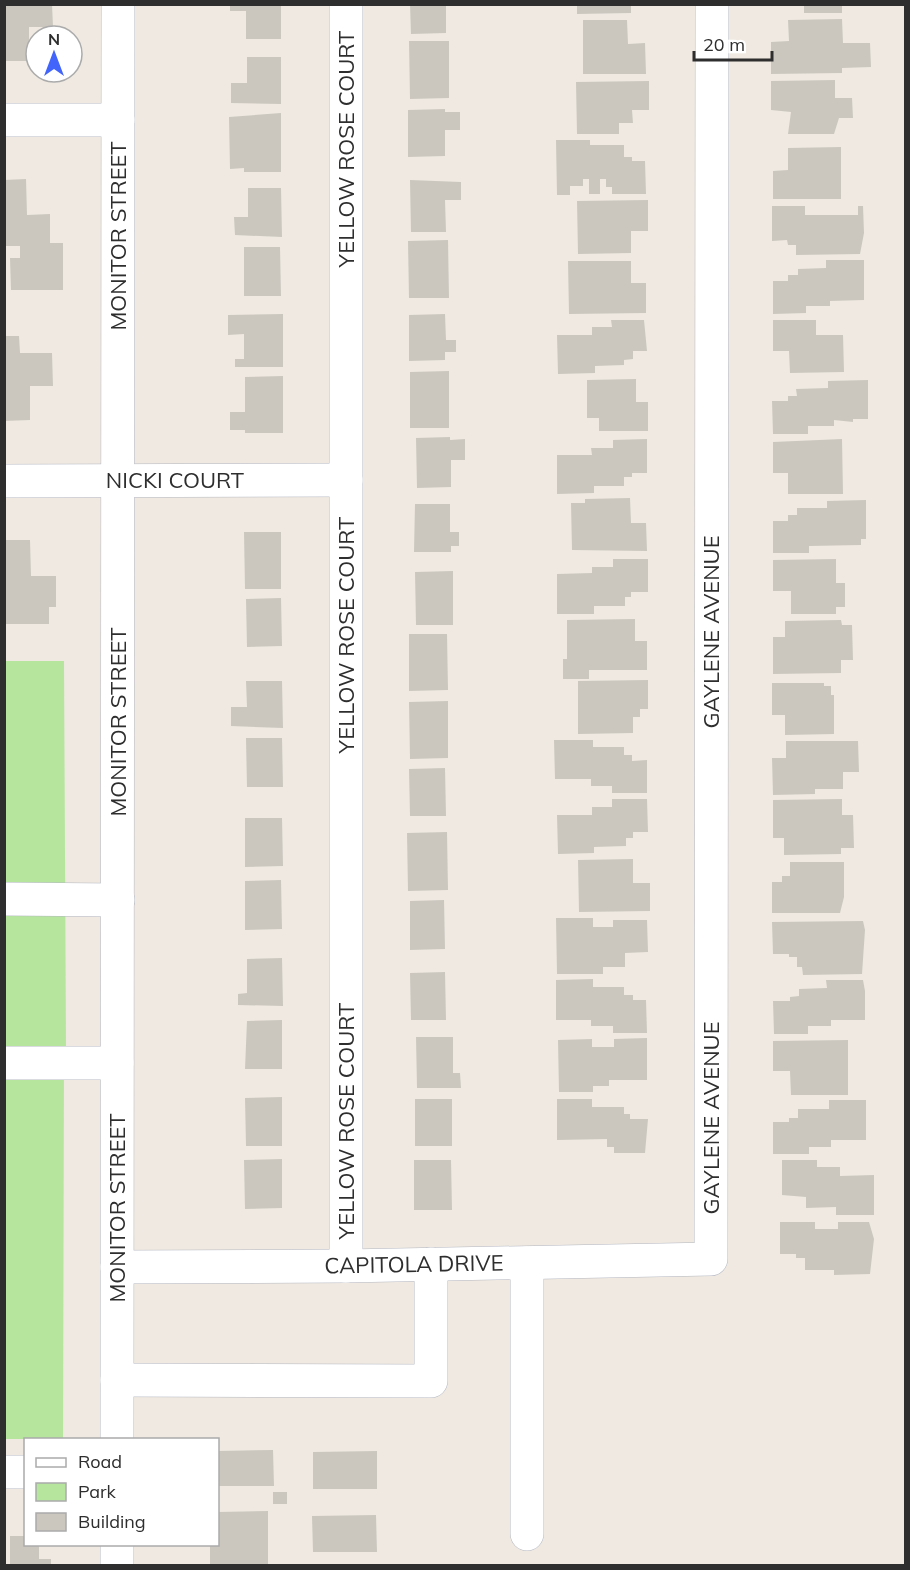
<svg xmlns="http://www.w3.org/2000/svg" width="910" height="1570" font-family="Mulish,sans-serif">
	<rect width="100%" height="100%" fill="#efe9e1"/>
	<path fill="#b6e59e" d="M5,661H64L66,1050L64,1051L63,1439H5Z"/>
	<g fill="#cbc7bf">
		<path d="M4,4H52L53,27H29V61H4Z"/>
		<path d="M230,4H281V39H246V11H230Z"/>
		<path d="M410,4H446V33L411,34Z"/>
		<path d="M577,4H631V13L577,14Z"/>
		<rect x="804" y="4" width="38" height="9"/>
		<path d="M842,19L843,43H870L871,67L842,68V73L771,74V42L789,41L788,20Z"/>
		<path d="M583,20H627L628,44L645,43L646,74H583Z"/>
		<path d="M409,41H449V98L410,99Z"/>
		<path d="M247,57H281V104L231,103V83H247Z"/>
		<path d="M835,80V98H852L853,118H839L834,134H788L791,112L771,110V81Z"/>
		<path d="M649,81V110H632L633,123H619V134H577L576,82Z"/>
		<path d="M445,109V112H460V130H445V156L408,157V110Z"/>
		<path d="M281,113V172H244V168L230,169L229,117Z"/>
		<path d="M556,140H590V145H624V157H632V161H645L646,194H612V187H606V179H600V194H589V179H583V186H570V195H557Z"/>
		<path d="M841,147V199H773V171L788,170V148Z"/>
		<path d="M26,179L27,215L50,214V243H63V290H11L10,258H20V246H4V180Z"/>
		<path d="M410,180L461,182V200H445L446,232H411Z"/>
		<path d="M248,188H281L282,237L235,235L234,217H248Z"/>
		<path d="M648,200V231H631V253L578,254L577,201Z"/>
		<path d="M772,206H805V215H858V206H863L864,233L860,254L796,255V245H788L787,240L772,241Z"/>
		<path d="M448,240L449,298H409L408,241Z"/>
		<path d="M244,247H280L281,296H244Z"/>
		<path d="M826,260H864V300L830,301V306H806V313L773,314V281H788V275H798V269L826,268Z"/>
		<path d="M568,261H631V283H646V313L569,314Z"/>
		<path d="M283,314V367H235V359H244V334L228,335V315Z"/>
		<path d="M445,314L446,340H456V352H445V360L409,361V315Z"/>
		<path d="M611,320H644L647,351H633V359L624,360V365L595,366V373L558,374L557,335H592V327H612Z"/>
		<path d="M773,320H816V335H843L844,372L790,373L789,351H773Z"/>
		<path d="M4,336H19L20,353H52L53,386H30V420L4,421Z"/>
		<path d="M449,371V428H410V372Z"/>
		<path d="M283,376V433H245V430H230V412H245V377Z"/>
		<path d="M636,379V402H648V431H599V418H587V380Z"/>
		<path d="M868,380V419H853V422L834,420V426H808V434H773L772,401H788V396H797L796,389L828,388V381Z"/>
		<path d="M450,437V440L465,439V460H451V487L417,488L416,438Z"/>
		<path d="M647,439V473H632V477H624V486H594V493L557,494V455H592L591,448H613V440Z"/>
		<path d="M842,439L843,494H788V473H773V442Z"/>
		<path d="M630,498L631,523H646L647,551L572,550L571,503H585V499Z"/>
		<path d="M866,500V539H861V545L809,546V553H773V521H788V515H797V508H827V501Z"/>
		<path d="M415,504H450V532H459V546H451V552H414Z"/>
		<path d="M244,532H281V589H245Z"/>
		<path d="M5,540H30L31,576H56V607H49V624H5Z"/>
		<path d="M613,559H648V592H631V597H625V606H594V614H557V574L592,573V567H613Z"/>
		<path d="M836,559V583H845V607H836V614H791V591H773V560Z"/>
		<path d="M453,571V625H416L415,572Z"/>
		<path d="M281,598L282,646L247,647L246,599Z"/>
		<path d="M635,619V641H647V670H589V679H563V659H567V620Z"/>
		<path d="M841,620L842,625H852L853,660H841V673L773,674V637H785V621Z"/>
		<path d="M409,634H447L448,690L409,691Z"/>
		<path d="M648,680V709H640V717H633V733L578,734V681Z"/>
		<path d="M246,681H282L283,728L231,726V707H247Z"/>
		<path d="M772,683H824V686H831V695H834V734L785,735V715H772Z"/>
		<path d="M448,701V758L410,759L409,702Z"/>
		<path d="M246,738H282L283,787H247Z"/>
		<path d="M554,740H593V747H624V755H632V761L647,760V793H612V786H591V779H555Z"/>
		<path d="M786,741H858L859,772H843V789H815V794L773,795L772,758H786Z"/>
		<path d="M445,768L446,816H410L409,769Z"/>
		<path d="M612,799H647L648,832H633V838H626V846L594,847V853L558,854L557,815H592V807H612Z"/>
		<path d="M842,799V815H853L854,848H841V854L784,855V838H773V800Z"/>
		<path d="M245,818H282L283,866L245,867Z"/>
		<path d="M447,832L448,890L408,891L407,833Z"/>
		<path d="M633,859V883H650V911L579,912L578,860Z"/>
		<path d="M790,862H844V897L840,913H772V882H782V876H790Z"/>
		<path d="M281,880L282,929L245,930V881Z"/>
		<path d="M444,900L445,949L410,950V901Z"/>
		<path d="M556,918H593V927H613V920H647L648,952L625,953V967H603V974H557Z"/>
		<path d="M863,921L865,930L862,974L803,975L802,967H797V957H789V954H773L772,922Z"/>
		<path d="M282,958L283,1006L238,1005V994L247,993V959Z"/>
		<path d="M445,972L446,1020H411L410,973Z"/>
		<path d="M593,979V987H624V995H633V1000H646L647,1033H613V1026H591V1020H556V980Z"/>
		<path d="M826,980H863L865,991V1020H831V1026H808V1034H774L773,1001H790V997L799,996V989L827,988Z"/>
		<path d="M282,1020V1069H245L247,1021Z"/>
		<path d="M416,1037H453V1073H460L461,1088H417Z"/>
		<path d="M647,1038V1080H609V1086H593V1092H559L558,1040L592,1039V1047H614V1039Z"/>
		<path d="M848,1040V1095H791L790,1071H773V1041Z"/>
		<path d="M282,1097V1146H246L245,1098Z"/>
		<rect x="415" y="1099" width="37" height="47"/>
		<path d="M557,1099H592V1107H624V1114H630V1119H648L645,1153H614V1147H607V1139L557,1140Z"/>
		<path d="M829,1100H866V1140H831V1147H809V1154H773V1122H789V1118H798V1109H829Z"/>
		<path d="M282,1159V1208L245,1209L244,1160Z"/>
		<path d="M414,1160H451L452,1210H414Z"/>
		<path d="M782,1160H817V1167H840V1176L874,1175V1215H836V1207L806,1208V1197L782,1195Z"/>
		<path d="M780,1222H815V1229H838V1222H869L874,1239L870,1274L834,1275V1270H805V1258H796V1254H780Z"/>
		<path d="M273,1450L274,1486H218V1451Z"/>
		<path d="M377,1451V1489H313V1452Z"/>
		<rect x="273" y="1492" width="14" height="12"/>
		<path d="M268,1511V1566H210V1544H218V1512Z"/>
		<path d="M376,1515L377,1552H313L312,1516Z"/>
		<path d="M10,1536H26V1544H39V1559H51V1566L10,1565Z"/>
	</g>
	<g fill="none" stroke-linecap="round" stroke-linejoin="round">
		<g stroke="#b4b7c1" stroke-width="34">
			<g id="minor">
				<path d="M4,120H118"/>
				<path d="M4,481L346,480"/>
				<path d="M4,899L118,900"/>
				<path d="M4,1063H117"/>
				<path d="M527,1263V1534"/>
				<path d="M346,1266V4"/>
				<path d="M117,1267L346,1266L711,1259L712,4"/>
				<path d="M117,1380L431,1381V1264"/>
				<path d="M117,1440L118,4"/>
				<path d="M4,1472H26"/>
				<path d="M117,1566V1544"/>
			</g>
		</g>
		<use href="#minor" stroke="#fff" stroke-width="33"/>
	</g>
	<g text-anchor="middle" stroke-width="4.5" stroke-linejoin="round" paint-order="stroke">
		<g font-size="22" fill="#2e2e2e" stroke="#fff">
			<text transform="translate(346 149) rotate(-90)" y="8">YELLOW ROSE COURT</text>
			<text transform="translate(118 236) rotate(-90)" y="8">MONITOR STREET</text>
			<text x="175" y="488">NICKI COURT</text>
			<text transform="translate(711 632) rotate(-90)" y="8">GAYLENE AVENUE</text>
			<text transform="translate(346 635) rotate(-90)" y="8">YELLOW ROSE COURT</text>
			<text transform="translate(118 722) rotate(-90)" y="8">MONITOR STREET</text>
			<text transform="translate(711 1118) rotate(-90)" y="8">GAYLENE AVENUE</text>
			<text transform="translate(346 1121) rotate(-90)" y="8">YELLOW ROSE COURT</text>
			<text transform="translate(117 1208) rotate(-90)" y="8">MONITOR STREET</text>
			<text transform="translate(414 1264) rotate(-1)" y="8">CAPITOLA DRIVE</text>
		</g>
	</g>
	<rect width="910" height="1570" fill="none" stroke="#2e2e2e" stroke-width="12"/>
	<rect x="24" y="1438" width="195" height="108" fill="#ffffff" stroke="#ababab" stroke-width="1.5"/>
	<rect x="36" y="1458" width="30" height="9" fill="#ffffff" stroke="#ababab" stroke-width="1.5"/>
	<text x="78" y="1468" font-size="18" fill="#2e2e2e">Road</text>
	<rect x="36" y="1483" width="30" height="18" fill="#b6e59e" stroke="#ababab" stroke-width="1.5"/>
	<text x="78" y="1498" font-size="18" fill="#2e2e2e">Park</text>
	<rect x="36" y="1513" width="30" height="18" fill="#cbc7bf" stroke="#ababab" stroke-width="1.5"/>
	<text x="78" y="1528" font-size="18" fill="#2e2e2e">Building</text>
	<g transform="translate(54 54)"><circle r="28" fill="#ffffff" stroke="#ababab" stroke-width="1.5"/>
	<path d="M0-4.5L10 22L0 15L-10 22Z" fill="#4264fb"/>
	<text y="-9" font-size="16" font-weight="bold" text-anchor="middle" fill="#2e2e2e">N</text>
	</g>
	<path d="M694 51v9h78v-9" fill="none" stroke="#2e2e2e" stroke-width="3"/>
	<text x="703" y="51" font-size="18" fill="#2e2e2e" stroke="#ffffff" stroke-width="4.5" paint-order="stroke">20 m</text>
</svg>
